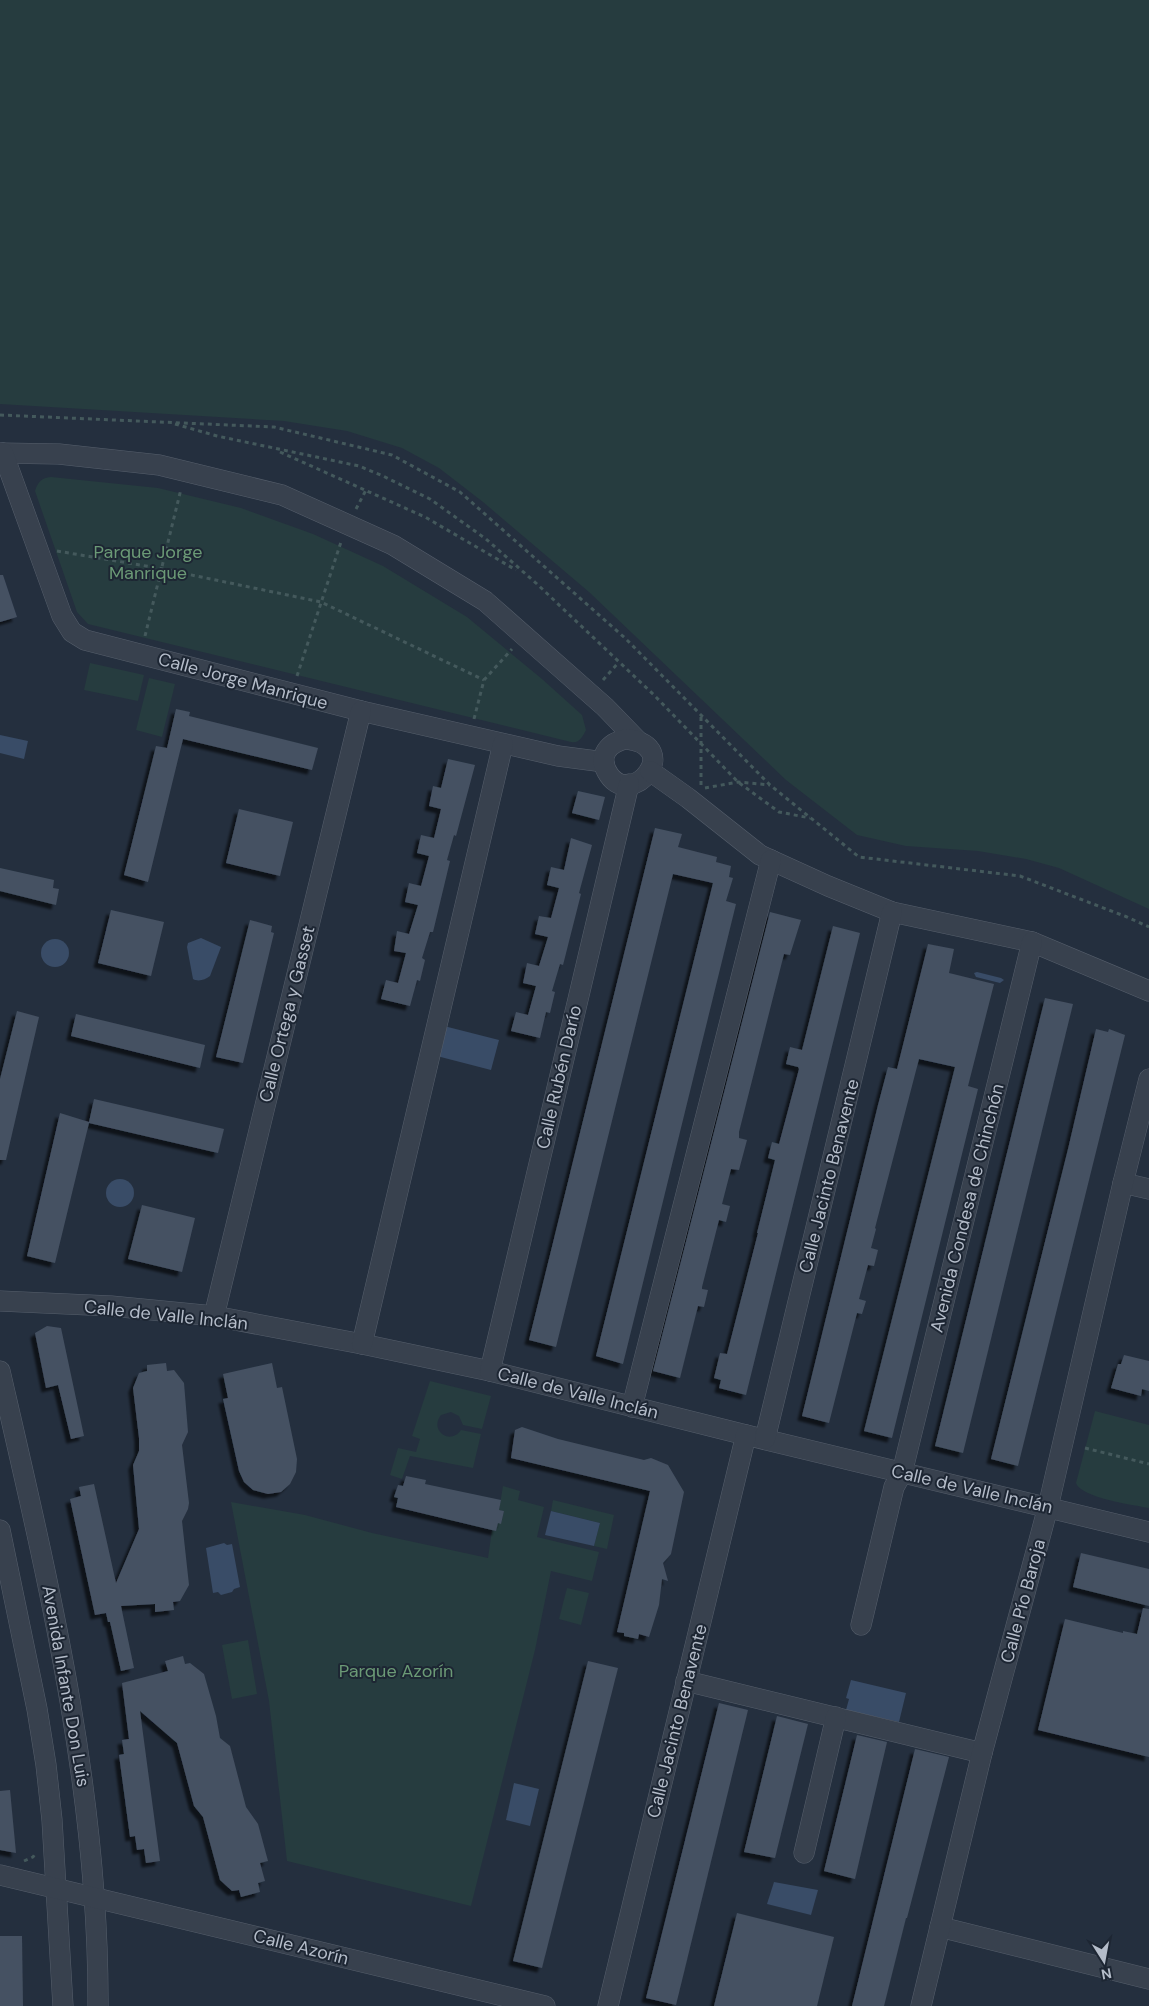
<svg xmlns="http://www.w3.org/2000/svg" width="1149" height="2006" font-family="'DM Sans',sans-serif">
	<defs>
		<filter id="shadow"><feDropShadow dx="-4.5" dy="4.5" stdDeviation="1" flood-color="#0009"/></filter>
	</defs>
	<rect width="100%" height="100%" fill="#242f3e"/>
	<g fill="#263c3f">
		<path d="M0,0H1149V909L1059,868L1026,859L978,851L906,846L857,835L786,780L589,592L483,502L439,468L402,448L347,431L284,421L0,404Z"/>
		<path d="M51,477L158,488L241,508L313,534L383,566L467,617L542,679L582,715L586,730C583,736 579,744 571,742L88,624L77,612L35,491C38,482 41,478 51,477Z"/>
		<path d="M90,663L144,675L138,701L84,690Z"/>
		<path d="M149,678L175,684L162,737L136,730Z"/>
		<path d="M430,1381L491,1396L482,1429L463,1425L459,1416L451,1412L441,1415C429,1430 450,1446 461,1430L481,1434L473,1468L410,1456L402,1479L390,1475L398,1448L416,1452L420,1439L412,1436Z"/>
		<path d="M1095,1411L1149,1425V1508C1134,1505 1081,1498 1076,1483Z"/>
		<path d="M503,1486L520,1491L518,1500L544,1507L537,1537L599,1552L592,1581L551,1571L535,1650L471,1906L287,1861L269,1701L231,1502L305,1515L372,1533L488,1558L492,1530H496L498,1523H501L504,1511L499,1510Z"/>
		<path d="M553,1500L614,1515L607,1549L594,1546L600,1523L551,1511Z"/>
		<path d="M567,1588L589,1593L581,1625L559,1619Z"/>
		<path d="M248,1640L257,1694L232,1699L222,1645Z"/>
	</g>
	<g fill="#394c67">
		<path d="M0,735L28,741L24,759L0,753Z"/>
		<path d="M201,938L221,947L210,976C205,980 198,982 193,979L187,947L188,943Z"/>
		<circle cx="55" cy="953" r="14"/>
		<path d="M977,972L1001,978L1004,980L1000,983L976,977L974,973Z"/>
		<path d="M440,1025L499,1040L491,1070L433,1055Z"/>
		<circle cx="120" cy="1193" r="14"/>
		<path d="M551,1511L600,1523L594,1546L545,1535Z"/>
		<path d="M224,1543L227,1545L232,1544L240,1587L234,1589L232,1592L221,1595L218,1592L213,1593L206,1548Z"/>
		<path d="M851,1680L906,1693L899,1722L846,1710L849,1699L846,1698Z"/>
		<path d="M514,1783L539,1789L530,1826L506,1820Z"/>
		<path d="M774,1882L818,1890L811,1915L767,1904Z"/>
	</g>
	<g fill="#455162" filter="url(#shadow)">
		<path d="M0,575H3L17,617L0,622Z"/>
		<path d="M176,709L190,712L189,716L318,748L312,770L183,739L148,882L124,875L156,746L167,748Z"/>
		<path d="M448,759L475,765L456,836L454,835L447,860L450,861L433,932H430L422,958L425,960L420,981L417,980L410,1006L381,999L386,980L398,983L406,953L394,951L397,931L409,934L418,905L405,902L409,883L421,886L429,856L417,853L421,835L434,838L441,809L429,806L433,786L441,788Z"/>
		<path d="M578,791L605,797L599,820L572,813Z"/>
		<path d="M239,809L293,822L280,876L226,863Z"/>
		<path d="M655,828L682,834L678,847L717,857L716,862L731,866L729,877L733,878L726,901L736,904L623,1364L596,1356L713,883L673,874L556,1347L529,1340Z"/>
		<path d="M571,838L592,845L579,893L581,894L563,965L560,964L552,991L555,992L550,1013L546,1012L540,1038L511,1031L516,1012L528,1015L536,986L523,983L527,963L539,966L548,937L535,934L539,916L551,918L559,888L547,885L551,867L564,870Z"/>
		<path d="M0,868L54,880L53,888L59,889L56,905L0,891Z"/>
		<path d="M111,910L164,922L151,976L98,963Z"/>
		<path d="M770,912L801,920L790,955L784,954L739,1132V1138L747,1140L739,1170L731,1169L722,1204L730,1206L726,1222L719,1220L702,1287V1289L708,1290L704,1307L698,1306L680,1378L653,1371Z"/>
		<path d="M250,920L272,926L271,932L274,933L243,1063L216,1057Z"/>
		<path d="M833,926L860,933L746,1395L719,1388L721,1380L714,1378L720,1353L727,1354L758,1233H757L775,1160L768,1158L772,1142L779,1144L799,1069L798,1067L786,1064L790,1047L802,1050Z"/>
		<path d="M928,944L954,949L949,973L994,984L968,1086L978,1089L892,1438L864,1431L955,1067L919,1059L875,1228L876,1229L871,1248L878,1250L874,1266L868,1265L859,1299L866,1301L862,1314L857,1313L829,1423L802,1416L878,1105L888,1067L897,1069Z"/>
		<path d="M1045,998L1073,1004L963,1453L935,1446Z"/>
		<path d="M17,1011L39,1017L6,1160H0V1079Z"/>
		<path d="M76,1014L205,1045L200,1068L71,1036Z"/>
		<path d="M1096,1029L1108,1032L1109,1029L1125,1035L1018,1466L991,1459L1068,1149Z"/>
		<path d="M94,1099L224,1129L218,1153L89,1123L55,1263L27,1256L60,1113L89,1122Z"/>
		<path d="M142,1205L195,1218L182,1272L128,1259Z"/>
		<path d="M47,1326L61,1328L84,1436L71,1439L58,1385L46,1388L35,1333Z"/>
		<path d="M1124,1355L1149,1361V1391L1142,1389L1141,1396L1111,1388L1118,1364H1121Z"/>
		<path d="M166,1363L167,1371L174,1370L184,1383L188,1432L182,1445L189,1503L188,1509L182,1521L189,1585L180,1601L173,1602L174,1610L155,1612V1604L121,1606L134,1668L121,1671L110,1622H108L106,1613L95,1615L70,1499L81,1496L79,1487L94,1484L116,1583L139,1529L133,1465L139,1451V1438L133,1388L139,1373L147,1371V1365Z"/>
		<path d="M272,1363L277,1388L282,1387L297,1459L296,1472L290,1484L281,1492L268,1494L253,1490L244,1482L239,1471L223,1399L228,1398L223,1374Z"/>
		<path d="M522,1427L558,1439L644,1460L651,1458L668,1465L684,1492L671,1554L663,1563L668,1581L662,1579L659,1605L649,1637L639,1634L638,1639L624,1636V1633L617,1632L650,1491L511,1458L515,1430Z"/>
		<path d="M406,1476L426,1480L425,1484L501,1500L499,1510L504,1511L501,1524L498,1523L496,1531L396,1507L398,1498L394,1497L398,1485L403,1486Z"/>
		<path d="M1081,1553L1149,1569V1606L1073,1587Z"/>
		<path d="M1143,1608L1149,1609V1757L1038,1730L1065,1619L1123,1633V1631L1137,1634Z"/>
		<path d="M183,1656L185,1664L190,1663L204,1674L216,1716L220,1738L230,1746L246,1807L258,1824L268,1861L260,1863L265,1881L258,1883L260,1892L241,1897L239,1890L232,1891L220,1880L203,1817L194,1806L177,1743L140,1711L160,1861L146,1863L144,1849L137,1850L135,1836L130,1837L119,1755L124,1754L122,1740L129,1739L122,1683L168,1671L165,1661Z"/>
		<path d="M588,1661L618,1668L542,1968L513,1961Z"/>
		<path d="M719,1703L748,1710L676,2005L646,1998Z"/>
		<path d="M777,1716L808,1724L775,1858L744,1852Z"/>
		<path d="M857,1735L887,1742L855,1879L824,1871Z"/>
		<path d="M915,1749L949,1757L907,1918H906L884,2006H852Z"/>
		<path d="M10,1790L16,1853L0,1850V1791Z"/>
		<path d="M737,1913L834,1937L817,2006H714Z"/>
		<path d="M0,1936H22L23,2006H0Z"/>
	</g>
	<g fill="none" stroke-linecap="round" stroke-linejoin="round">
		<g stroke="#565f6c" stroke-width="21">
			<g id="minor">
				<path d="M0,453L59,454L159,465L282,495L393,545L485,601L605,707L637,740"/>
				<path d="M3,453L62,616L72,632L85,640L361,711L558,756L604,762"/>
				<path d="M627,739C684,747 632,809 609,775C596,756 609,742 627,739Z"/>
				<path d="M650,771L688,798L760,855L828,886L892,912L1032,942L1149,991"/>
				<path d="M1123,1183L1149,1189"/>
				<path d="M0,1301L111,1306L214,1316L362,1344L490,1371L746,1435L1149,1532"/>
				<path d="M214,1316L361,711"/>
				<path d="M362,1344L503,744"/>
				<path d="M0,1371C48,1580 99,1790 98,2006"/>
				<path d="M490,1371L629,784"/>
				<path d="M632,1407L771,860"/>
				<path d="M765,1439L892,912"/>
				<path d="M0,1530L37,1709L46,1765L52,1820L63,2006"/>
				<path d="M861,1625L894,1487L902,1473L1032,942"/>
				<path d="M686,1681L982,1753"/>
				<path d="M804,1853L836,1717"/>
				<path d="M0,1875L545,2006"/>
				<path d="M940,1927L1149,1979"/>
				<path d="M608,2006L746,1435"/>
				<path d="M921,2006L982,1753L1048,1507L1123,1183L1149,1079"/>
			</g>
		</g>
		<g stroke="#44595c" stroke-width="3" stroke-dasharray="4 4" stroke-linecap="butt">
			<path d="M0,415L274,427L392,455L460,492L625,638L770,785L859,857L1020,876L1127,917L1149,927"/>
			<path d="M175,424L217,436L359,466L383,476L430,499L486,539L537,584L654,695L738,782L779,812L810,818"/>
			<path d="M280,452L425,517L516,570"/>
			<path d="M356,509L366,490"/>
			<path d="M57,551L158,568L321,602L484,680"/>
			<path d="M145,636L181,489"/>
			<path d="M297,676L341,542"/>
			<path d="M603,680L619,662"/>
			<path d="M474,719L484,680L512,649"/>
			<path d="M701,785V716"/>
			<path d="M705,788L738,782L770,785"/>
			<path d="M1085,1448L1149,1464"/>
			<path d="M24,1861L33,1857L35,1854"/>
		</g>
		<use href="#minor" stroke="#38414e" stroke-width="20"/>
	</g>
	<g text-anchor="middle" stroke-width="4" stroke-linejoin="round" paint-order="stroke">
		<g font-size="18" fill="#6b9a76" stroke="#1d2633">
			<text x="148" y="558">Parque Jorge<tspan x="148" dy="21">Manrique</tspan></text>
			<text x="396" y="1677">Parque Azorín</text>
		</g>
		<g font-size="18" fill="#b4bcc9" stroke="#1d2633">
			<text transform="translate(243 681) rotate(15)" y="6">Calle Jorge Manrique</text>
			<text transform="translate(287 1014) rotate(-76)" y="6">Calle Ortega y Gasset</text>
			<text transform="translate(559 1077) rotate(-77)" y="6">Calle Rubén Darío</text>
			<text transform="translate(829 1176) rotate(-76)" y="6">Calle Jacinto Benavente</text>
			<text transform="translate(967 1208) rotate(-76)" y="6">Avenida Condesa de Chinchón</text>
			<text transform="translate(166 1315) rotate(6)" y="6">Calle de Valle Inclán</text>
			<text transform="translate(578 1393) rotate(14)" y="6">Calle de Valle Inclán</text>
			<text transform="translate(972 1489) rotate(13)" y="6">Calle de Valle Inclán</text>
			<text transform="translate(1023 1601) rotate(-75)" y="6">Calle Pío Baroja</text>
			<text transform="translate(66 1686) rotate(80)" y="6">Avenida Infante Don Luis</text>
			<text transform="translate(677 1721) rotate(-76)" y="6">Calle Jacinto Benavente</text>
			<text transform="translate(301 1947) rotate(14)" y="6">Calle Azorín</text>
		</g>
	</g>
	<g transform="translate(1104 1961) rotate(169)" stroke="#1d2633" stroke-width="4" paint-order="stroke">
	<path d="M0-4L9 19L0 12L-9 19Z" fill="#b4bcc9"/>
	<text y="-8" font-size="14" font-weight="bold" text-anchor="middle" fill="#b4bcc9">N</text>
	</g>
</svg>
